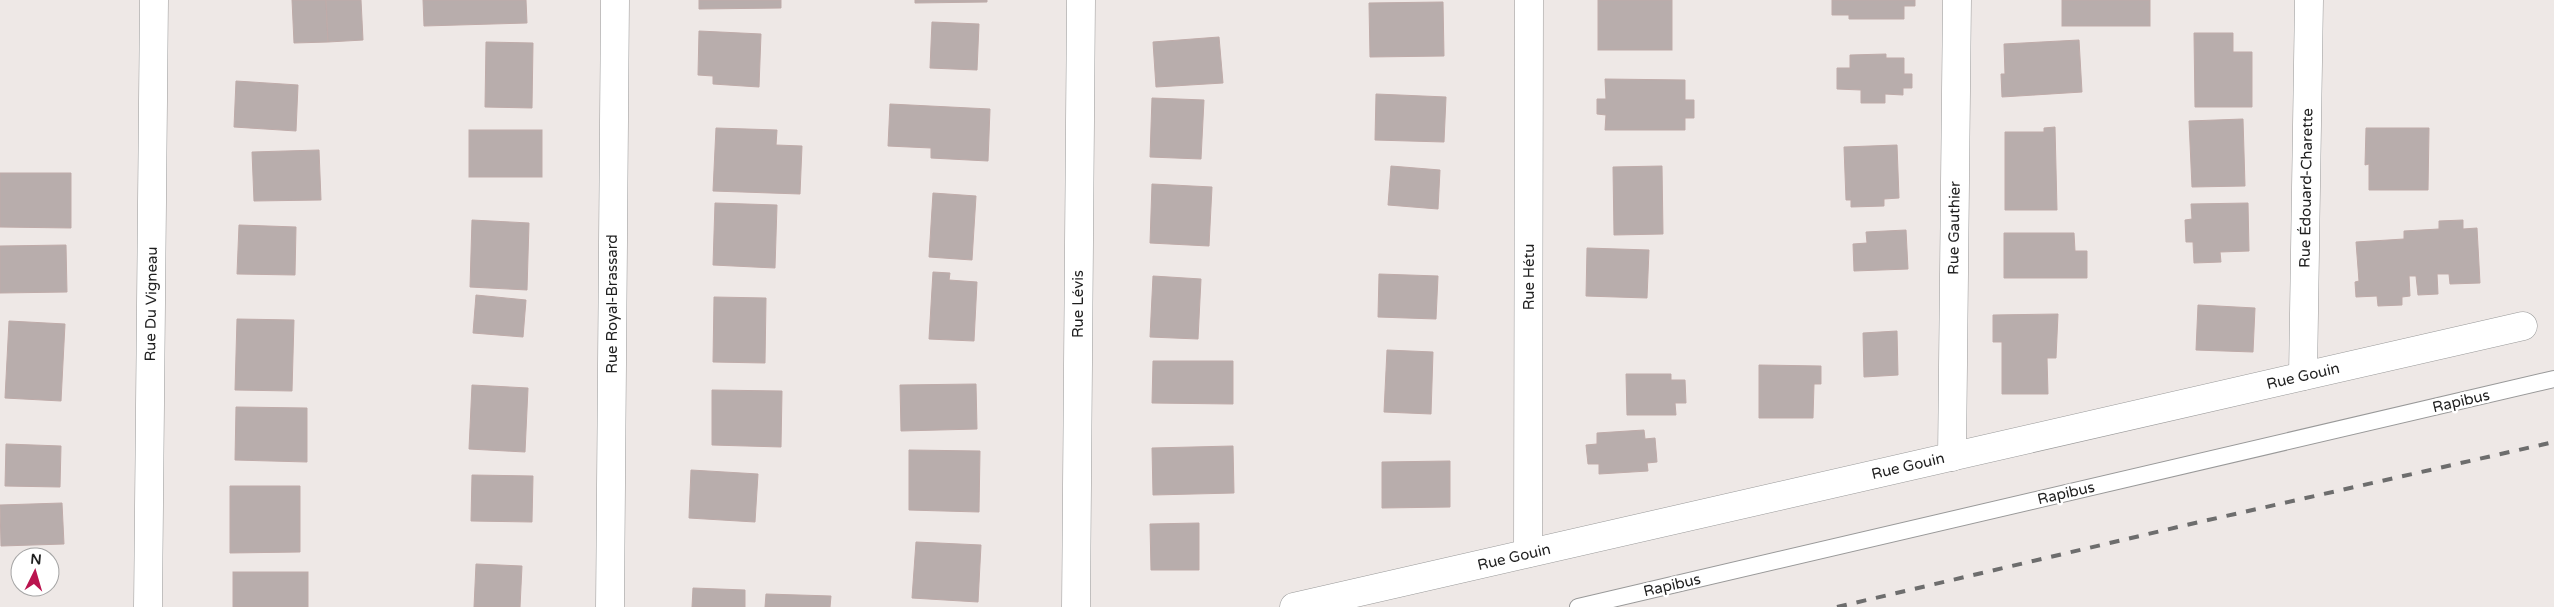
<svg xmlns="http://www.w3.org/2000/svg" width="2554" height="607" font-family="'Varela Round',sans-serif">
	<rect width="100%" height="100%" fill="#eee8e6"/>
	<g fill="#b8adac" stroke="#bfaba9">
		<path d="M292,0H326L328,42L294,43Z"/>
		<path d="M326,0H361L363,40L328,42Z"/>
		<path d="M423,0H526L527,23L424,26Z"/>
		<path d="M699,0H781V8L699,9Z"/>
		<path d="M915,0H987V2L915,3Z"/>
		<rect x="1598" y="0" width="74" height="50"/>
		<path d="M1832,0H1915V6H1904V19H1849V15H1832Z"/>
		<rect x="2062" y="0" width="88" height="26"/>
		<path d="M1443,2L1444,56L1370,57L1369,3Z"/>
		<path d="M932,22L979,24L977,70L930,68Z"/>
		<path d="M699,31L761,34L759,87L713,84V76L698,75Z"/>
		<path d="M2194,33H2233V52H2252V107H2195Z"/>
		<path d="M1219,37L1223,83L1156,87L1153,42Z"/>
		<path d="M2079,40L2082,92L2002,97L2001,74H2005L2004,44Z"/>
		<path d="M486,42L533,43L532,108L485,107Z"/>
		<path d="M1886,54V58H1904V74H1912V88H1903V95L1885,94V103H1861V90L1837,89V68H1850V55Z"/>
		<path d="M1605,79L1685,80V100H1694V118H1685V130H1605L1606,115L1597,114V99H1606Z"/>
		<path d="M236,81L298,85L296,131L234,127Z"/>
		<path d="M1376,94L1446,97L1444,142L1375,140Z"/>
		<path d="M1152,98L1204,100L1201,159L1150,157Z"/>
		<path d="M890,104L990,109L988,161L931,158V148L888,146Z"/>
		<path d="M2243,119L2245,186L2192,187L2189,121Z"/>
		<path d="M2055,127L2057,210H2005V132H2044V128Z"/>
		<path d="M716,128L777,130L776,145L802,146L800,194L713,191Z"/>
		<path d="M2366,128H2429L2428,190H2369V164L2365,165Z"/>
		<rect x="469" y="130" width="73" height="47"/>
		<path d="M1897,145L1899,198L1884,199V206L1851,207V200H1846L1844,147Z"/>
		<path d="M319,150L321,200L254,201L252,152Z"/>
		<path d="M1391,166L1440,170L1438,209L1388,205Z"/>
		<path d="M1662,166L1663,234L1614,235L1613,167Z"/>
		<path d="M0,173H71V228L0,227Z"/>
		<path d="M1152,184L1212,187L1209,246L1150,243Z"/>
		<path d="M933,193L976,196L972,260L929,257Z"/>
		<path d="M715,203L777,205L775,268L713,265Z"/>
		<path d="M2248,203L2249,251L2220,252L2221,262L2194,263L2193,242H2186L2185,220L2192,219L2191,204Z"/>
		<path d="M472,220L529,223L527,290L470,287Z"/>
		<path d="M2463,220V229L2477,228L2480,283L2450,284L2449,274H2437L2438,294L2418,295L2416,276H2409L2410,296L2402,297V305L2378,306L2377,296L2356,297L2355,282L2359,281L2356,242L2404,239V231L2439,229V221Z"/>
		<path d="M239,225L296,227L295,275L237,274Z"/>
		<path d="M1906,230L1908,269L1854,271L1853,244L1867,243L1866,232Z"/>
		<path d="M2004,233H2074L2075,251H2087V278H2004Z"/>
		<path d="M66,245L67,292L0,293V246Z"/>
		<path d="M1587,248L1649,250L1647,298L1586,296Z"/>
		<path d="M933,272L950,273L949,280L977,282L974,341L929,339Z"/>
		<path d="M1379,274L1438,276L1436,319L1378,317Z"/>
		<path d="M1153,276L1201,279L1198,339L1150,337Z"/>
		<path d="M476,295L526,300L523,337L473,333Z"/>
		<path d="M714,297L766,298L765,363L713,362Z"/>
		<path d="M2198,305L2255,308L2253,352L2196,350Z"/>
		<path d="M2058,314L2056,358H2047L2048,394H2002V342H1993V315Z"/>
		<path d="M237,319L294,320L292,391L235,390Z"/>
		<path d="M9,321L65,324L61,401L5,398Z"/>
		<path d="M1897,331L1898,375L1864,377L1863,333Z"/>
		<path d="M1387,350L1433,352L1431,414L1384,412Z"/>
		<path d="M1153,361H1233V404L1152,403Z"/>
		<path d="M1759,365L1821,366V384H1814L1813,418H1759Z"/>
		<path d="M1626,374H1671V380H1685L1686,403H1675L1676,415H1627Z"/>
		<path d="M976,384L977,429L901,431L900,385Z"/>
		<path d="M472,385L528,388L525,452L469,449Z"/>
		<path d="M712,390L782,391L781,447L712,445Z"/>
		<path d="M236,407L307,408V462L235,460Z"/>
		<path d="M1644,430L1645,439L1655,438L1657,462L1647,463L1648,471L1599,474V464H1588L1586,445L1597,444V433Z"/>
		<path d="M6,444L61,446L60,487L5,486Z"/>
		<path d="M1233,446L1234,493L1153,495L1152,448Z"/>
		<path d="M909,450L980,451L979,512L909,510Z"/>
		<path d="M1450,461V507L1382,508V462Z"/>
		<path d="M691,470L758,474L755,522L689,518Z"/>
		<path d="M472,475L533,476L532,522L471,521Z"/>
		<path d="M230,486H300V552L230,553Z"/>
		<path d="M62,503L64,544L1,546L0,505Z"/>
		<path d="M1199,523V570H1151L1150,524Z"/>
		<path d="M916,542L981,545L978,602L912,598Z"/>
		<path d="M476,564L522,566L520,607H474Z"/>
		<rect x="233" y="572" width="75" height="35"/>
		<path d="M693,588L745,590V607H692Z"/>
		<path d="M766,594L831,596L830,607H765Z"/>
	</g>
	<g fill="none" stroke-linecap="round" stroke-linejoin="round">
		<g stroke="#999" stroke-width="18">
			<path id="lane" d="M1578,607L2554,379"/>
		</g>
		<g stroke="#999" stroke-width="29">
			<g id="street">
				<path d="M2303,376L2309,0"/>
				<path d="M1952,457L1957,0"/>
				<path d="M1528,553L1529,0"/>
				<path d="M148,607L154,0"/>
				<path d="M610,607L615,0"/>
				<path d="M1076,607L1081,0"/>
				<path d="M1294,607L2523,326"/>
			</g>
		</g>
		<use href="#lane" stroke="#fff" stroke-width="16"/>
		<use href="#street" stroke="#fff" stroke-width="28"/>
		<path stroke="#6d6d6d" stroke-width="4" stroke-dasharray="10 10" stroke-linecap="butt" d="M1837,607L2195,523L2554,442"/>
	</g>
	<g text-anchor="middle" stroke-width="5" stroke-linejoin="round" paint-order="stroke">
		<g font-size="15" fill="#1f1f1f" stroke="#fff">
			<text transform="translate(2306 188) rotate(-89)" y="5">Rue Édouard-Charette</text>
			<text transform="translate(1954 228) rotate(-89)" y="5">Rue Gauthier</text>
			<text transform="translate(1529 277) rotate(-90)" y="5">Rue Hétu</text>
			<text transform="translate(151 304) rotate(-89)" y="5">Rue Du Vigneau</text>
			<text transform="translate(612 304) rotate(-90)" y="5">Rue Royal-Brassard</text>
			<text transform="translate(1078 304) rotate(-90)" y="5">Rue Lévis</text>
			<text transform="translate(2303 376) rotate(-13)" y="5">Rue Gouin</text>
			<text transform="translate(2461 401) rotate(-13)" y="5">Rapibus</text>
			<text transform="translate(1908 466) rotate(-13)" y="5">Rue Gouin</text>
			<text transform="translate(2066 493) rotate(-13)" y="5">Rapibus</text>
			<text transform="translate(1514 557) rotate(-13)" y="5">Rue Gouin</text>
			<text transform="translate(1672 585) rotate(-13)" y="5">Rapibus</text>
		</g>
	</g>
	<g transform="translate(35 572) rotate(5)"><circle r="24" fill="#ffffff" stroke="#a5a5a5"/>
	<path d="M0-4L9 19L0 12L-9 19Z" fill="#ba134e"/>
	<text y="-8" font-size="14" font-weight="bold" text-anchor="middle" fill="#1f1f1f">N</text>
	</g>
</svg>
